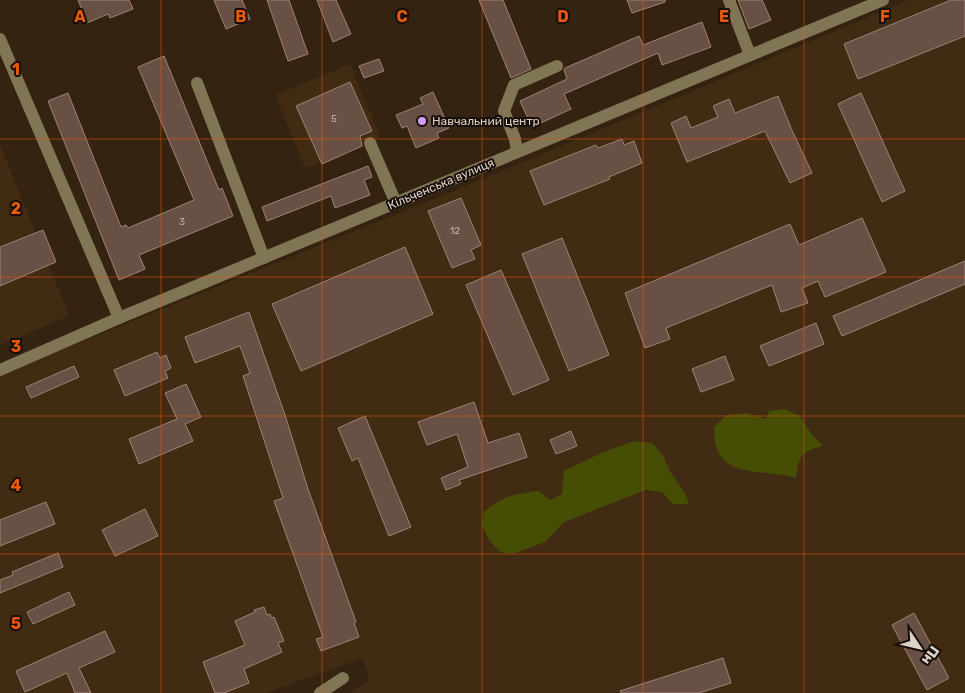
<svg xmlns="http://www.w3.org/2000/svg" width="965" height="693" font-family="Rubik,sans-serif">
	<rect width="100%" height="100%" fill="#342311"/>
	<g fill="#412b13">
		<path d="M909,0H965V693H350L369,680L363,658L266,693H0V377L49,355L488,177Z"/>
		<path d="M350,64L380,137L305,168L275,95Z"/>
		<path d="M0,144L69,316L0,345Z"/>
	</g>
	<g fill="#464e05">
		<path d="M785,409L800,416L810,432L823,446C801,452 799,454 796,478C759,467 713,482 714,427L727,415L746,413L766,419L769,411Z"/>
		<path d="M634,441L652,443L663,455L669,470L685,493L689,504H673L662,492L645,490L564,522L545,542L512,554L500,552L489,540L482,525L484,512C503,496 514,494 538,491L550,500L562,494L564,471L599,454Z"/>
	</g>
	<g fill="#695044" stroke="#9e8276">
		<path d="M78,0H129L133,9L110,18L108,14L87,23Z"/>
		<path d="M214,0H242L250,19L226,29Z"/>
		<path d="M267,0H289L308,54L288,61Z"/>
		<path d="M317,0H336L351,34L333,42Z"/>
		<path d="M479,0H503L531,69L511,78Z"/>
		<path d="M627,0H665V2L632,13Z"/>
		<path d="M738,0H762L771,20L749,29Z"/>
		<path d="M951,0H965V36L858,79L844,44Z"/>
		<path d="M702,22L711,47L662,65L658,53L564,94L571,109L532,127L520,101L567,79L564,70L565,68L639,36L643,45Z"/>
		<path d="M164,56L219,190L222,188L233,216L139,255L145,269L119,280L48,101L68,93L121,227L126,225L128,228L194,200L138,67Z"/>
		<path d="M379,59L384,71L364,78L359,66Z"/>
		<path d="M350,82L372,131L360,136L362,146L322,164L296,106Z"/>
		<path d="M433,92L449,128L437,133L439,138L416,148L407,126L402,128L396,115L423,104L420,98Z"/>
		<path d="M861,93L905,191L882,202L838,104Z"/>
		<path d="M778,96L791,128L812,173L790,183L765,131L687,162L671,123L686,116L691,128L718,117L713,106L729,99L735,113Z"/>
		<path d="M622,139L624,145L634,141L642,163L609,177L610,179L544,205L530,171L596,145L598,148Z"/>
		<path d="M368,166L372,177L364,180L370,195L335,208L331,196L267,221L262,207Z"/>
		<path d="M461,198L481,245L471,250L475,259L452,268L428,211Z"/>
		<path d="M862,218L886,272L825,297L818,281L802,288L808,303L781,312L772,285L666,328L670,339L645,348L625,293L790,224L799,245Z"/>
		<path d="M43,230L56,262L0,286V247Z"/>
		<path d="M562,238L609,355L569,371L522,254Z"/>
		<path d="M405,247L433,314L301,371L272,304Z"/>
		<path d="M965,261V284L842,336L833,316Z"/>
		<path d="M501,270L549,380L513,395L466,285Z"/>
		<path d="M249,312L285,415L308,489L356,622L354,623L359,637L321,651L316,639L323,637L274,501L283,498L243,376L250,373L240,346L195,363L185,337Z"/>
		<path d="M816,323L824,344L769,366L760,346Z"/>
		<path d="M157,352L160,358L166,355L171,368L165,371L168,378L125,396L114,370Z"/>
		<path d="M725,356L734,380L701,392L692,369Z"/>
		<path d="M74,366L79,377L31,398L26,387Z"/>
		<path d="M186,384L201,417L185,424L193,441L139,464L129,439L177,419L165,393Z"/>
		<path d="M474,402L488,443L519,433L527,457L459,480L461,484L446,490L441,478L468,467L457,434L427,445L418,422Z"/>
		<path d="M365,416L411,527L389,536L358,458L352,461L338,428Z"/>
		<path d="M571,431L577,446L556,454L550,440Z"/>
		<path d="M46,502L55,524L0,546V520Z"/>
		<path d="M145,509L158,536L115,556L102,530Z"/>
		<path d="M58,553L63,567L0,593V580L13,575L12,572Z"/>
		<path d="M69,592L75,605L33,624L27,612Z"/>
		<path d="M264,607L267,615L270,614L272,618L274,617L284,641L278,643L282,652L244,669L249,683L224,693H215L203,662L245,645L235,621L255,612L254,610Z"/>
		<path d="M914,613L949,678L927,690L892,625Z"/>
		<path d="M105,631L115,652L79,668L91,693H75L67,673L25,692L16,671Z"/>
		<path d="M723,658L731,683L699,693H621L620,691Z"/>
	</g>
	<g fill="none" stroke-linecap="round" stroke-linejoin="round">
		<g stroke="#807554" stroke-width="12">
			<path d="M729,0L750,55"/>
			<path d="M0,39L119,318"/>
			<path d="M197,83L264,258"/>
			<path d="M370,143L396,203"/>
			<path d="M517,152L515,139L504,111L514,85L557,66"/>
			<path d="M0,370L119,318L883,0"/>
			<path d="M320,693L343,678"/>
		</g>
	</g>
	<path fill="none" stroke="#e8590c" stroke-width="1" stroke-opacity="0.55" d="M161,0V693M322,0V693M482,0V693M643,0V693M804,0V693M0,139H965M0,277H965M0,416H965M0,554H965"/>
	<circle fill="#d49cfc" stroke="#160e07" stroke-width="2" cx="422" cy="121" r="5"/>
	<g text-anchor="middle" stroke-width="4" stroke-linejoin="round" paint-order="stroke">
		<g font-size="10" fill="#c0b2a6">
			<text x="334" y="122">5</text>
			<text x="182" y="225">3</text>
			<text x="455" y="234">12</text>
		</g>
		<g font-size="12" fill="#ddd2c7" stroke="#160e07" text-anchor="start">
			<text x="432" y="125">Навчальний центр</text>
		</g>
		<g font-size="12" fill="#ddd2c7" stroke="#160e07">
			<text transform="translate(441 184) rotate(-23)" y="4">Кільченська вулиця</text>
		</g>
	</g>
	<g font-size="16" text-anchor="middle" font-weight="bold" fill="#e8590c" stroke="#160e07" stroke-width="4" stroke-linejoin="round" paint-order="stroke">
		<text x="80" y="22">A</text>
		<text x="241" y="22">B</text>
		<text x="402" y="22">C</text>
		<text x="563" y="22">D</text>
		<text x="724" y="22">E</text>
		<text x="885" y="22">F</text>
		<text x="16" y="75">1</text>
		<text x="16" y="214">2</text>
		<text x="16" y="352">3</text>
		<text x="16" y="491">4</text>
		<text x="16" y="629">5</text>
	</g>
	<g transform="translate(920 648) rotate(125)" stroke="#160e07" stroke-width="4" paint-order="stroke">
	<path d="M0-4L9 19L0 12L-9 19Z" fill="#ddd2c7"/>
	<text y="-8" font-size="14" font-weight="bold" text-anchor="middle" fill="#ddd2c7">Пн</text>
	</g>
</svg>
